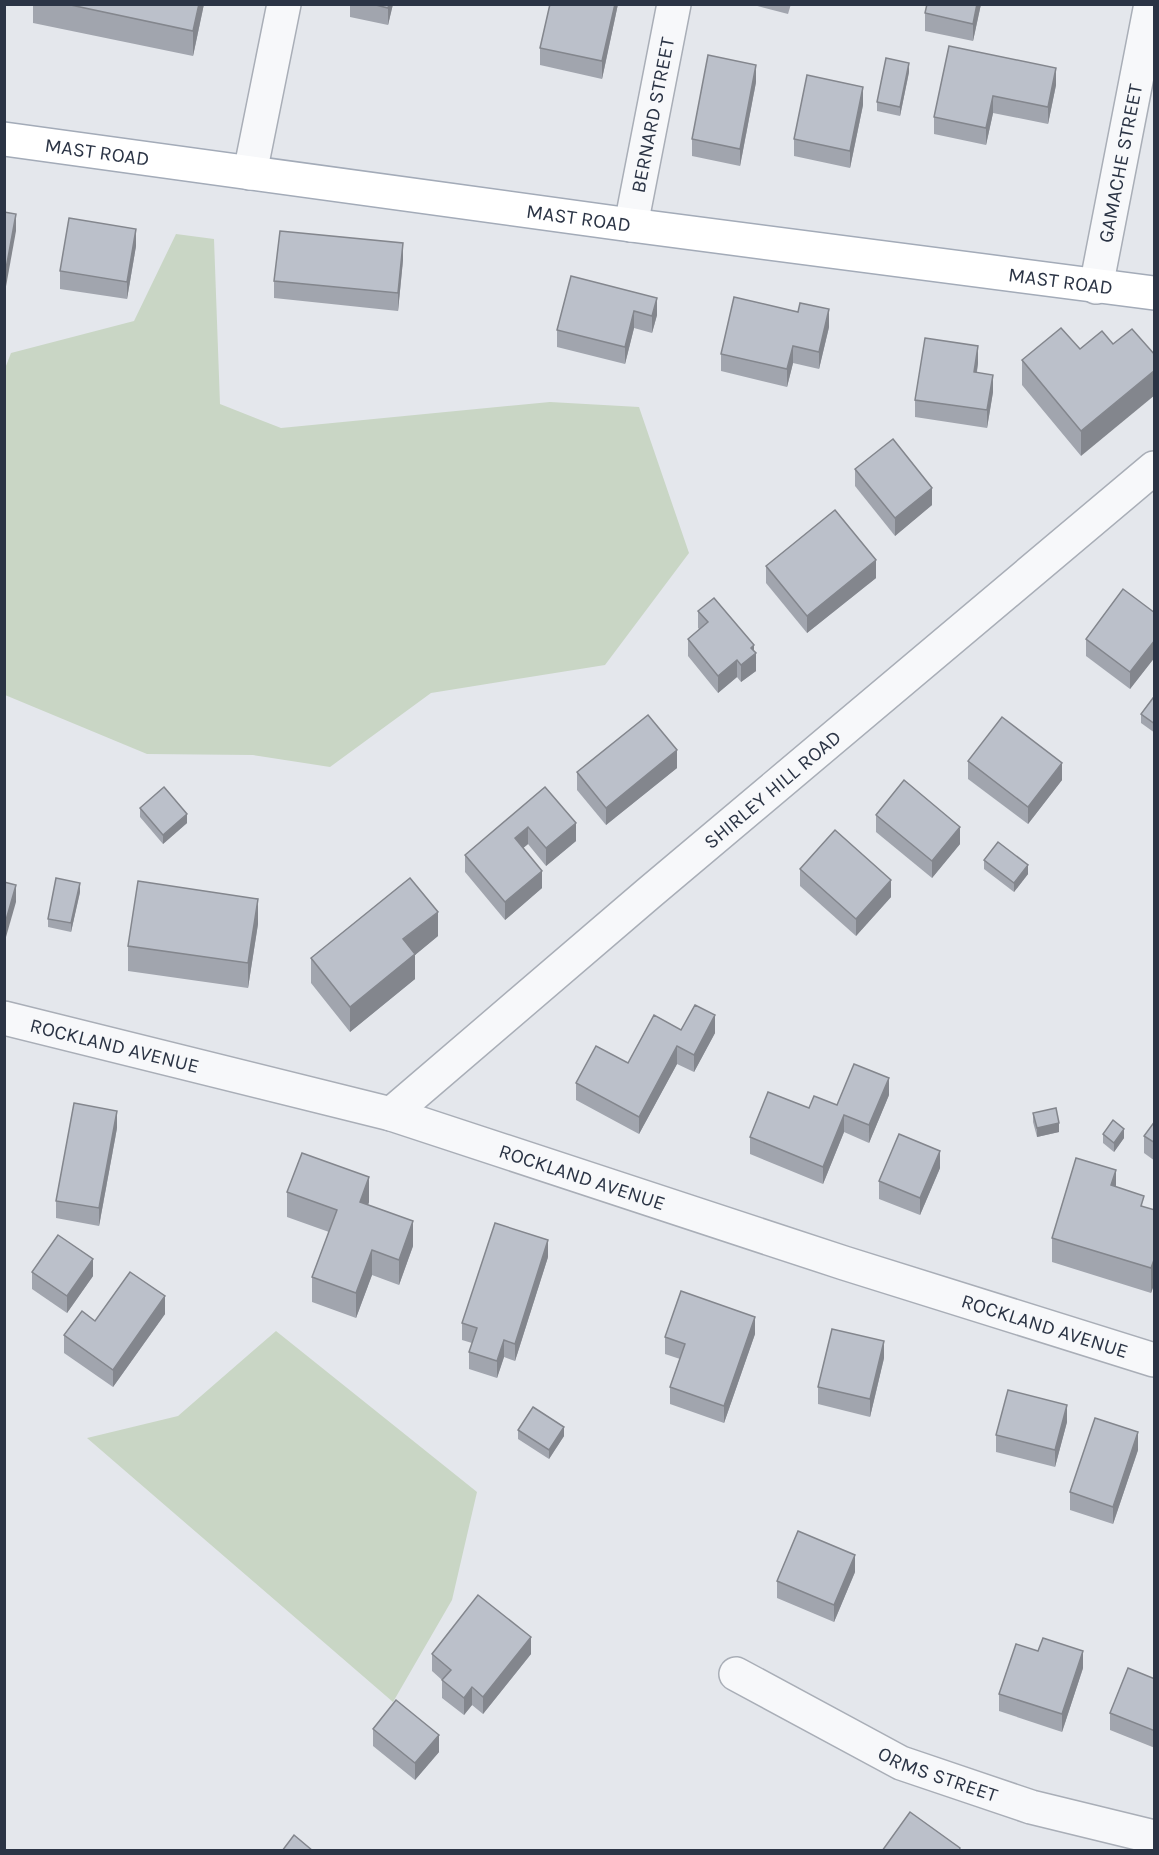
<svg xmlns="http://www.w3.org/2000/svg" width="1159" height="1855" font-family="Karla,sans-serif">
	<rect width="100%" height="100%" fill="#e4e7ec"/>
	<g fill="#c9d6c5">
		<path d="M176,234L214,239L220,404L281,428L550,402L639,407L689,553L605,665L431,693L330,767L253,755L147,754L5,695L4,371L11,353L134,321Z"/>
		<path d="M276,1331L477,1492L452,1600L393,1702L87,1438L178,1416Z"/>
	</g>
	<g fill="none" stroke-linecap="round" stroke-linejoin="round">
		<g stroke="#a9aeb7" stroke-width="36">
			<g id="minor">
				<path d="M250,173L284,4"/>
				<path id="s1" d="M631,225L674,4"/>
				<path id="s2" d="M1096,287L1151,4"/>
				<path id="s3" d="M4,1018L391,1114L844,1263L1154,1360"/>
				<path id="s4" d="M391,1114L649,893L1154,468"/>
				<path id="s5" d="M736,1674L901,1763L1031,1807L1154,1837"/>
			</g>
		</g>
		<g stroke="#a3abb8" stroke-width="36">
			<g id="major">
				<path id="s6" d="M4,139L631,225L1154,293"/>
			</g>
		</g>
		<use href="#minor" stroke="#f7f8fa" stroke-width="33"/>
		<use href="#major" stroke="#fff" stroke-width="33"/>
	</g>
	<g fill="#a1a5ae">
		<path d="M33,4H204L193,56L33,23Z"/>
		<path d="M350,4H393L388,25L350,17Z"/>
		<path d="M550,4H618L602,79L540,65V48Z"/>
		<path d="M750,4H791L788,14Z"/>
		<path d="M927,4H981L973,41L925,31V13Z"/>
		<path d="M949,46L1056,85L1048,124L993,113L986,145L934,134V117Z"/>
		<path d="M909,72L900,116L877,111V102Z"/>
		<path d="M756,82L740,166L692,156V139Z"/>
		<path d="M863,105L850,168L794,156V139Z"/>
		<path d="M136,246L127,299L60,289V271Z"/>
		<path d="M403,260L398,311L274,298V281Z"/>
		<path d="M571,276L657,315L652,333L634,328L625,364L557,347V330Z"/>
		<path d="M829,327L819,369L793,363L787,387L721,371V354Z"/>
		<path d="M1102,331L1081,456L1022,385V360L1080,349Z"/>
		<path d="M978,363L977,372L993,392L987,428L915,417V400Z"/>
		<path d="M855,469L932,505L895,536L855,486Z"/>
		<path d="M766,566L876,578L807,633L766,583Z"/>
		<path d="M698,611L754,651L756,671L741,682L737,677L718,693L688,656V639L699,629L698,628Z"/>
		<path d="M1155,613V657L1130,689L1086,656V639Z"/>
		<path d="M1155,699V733L1141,723V714Z"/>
		<path d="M968,761L1062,780L1028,824L968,779Z"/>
		<path d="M677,768L606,825L577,790V772Z"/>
		<path d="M545,787L576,841L546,866L528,844L523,848L542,888L505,920L465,872V855Z"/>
		<path d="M140,808L187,823L163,844L140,817Z"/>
		<path d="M876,815L960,844L932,878L876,832Z"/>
		<path d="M984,860L1028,874L1014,892L984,869Z"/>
		<path d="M800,869L891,897L856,936L800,886Z"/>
		<path d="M80,892L71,932L48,927V919Z"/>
		<path d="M258,924L248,988L128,971V946Z"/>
		<path d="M438,936L415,955V979L350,1032L311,983V958Z"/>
		<path d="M681,1030L715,1033L694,1072L677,1064L639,1134L576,1100V1083L628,1063Z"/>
		<path d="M889,1095L869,1143L844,1132L823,1184L750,1154V1137L837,1105Z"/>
		<path d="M1033,1113L1059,1132L1037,1137L1033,1122Z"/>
		<path d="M1155,1121V1161L1144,1153V1136Z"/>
		<path d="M117,1128L99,1226L56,1218V1201Z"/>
		<path d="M1103,1134L1124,1138L1114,1152L1103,1143Z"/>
		<path d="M940,1168L920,1215L879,1199V1181Z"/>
		<path d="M1116,1187L1144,1207L1155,1210V1282L1151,1293L1052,1262V1238Z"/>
		<path d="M287,1192L369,1202L368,1205L413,1246L399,1285L372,1275L356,1318L312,1302V1277L329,1232L287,1217Z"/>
		<path d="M548,1257L515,1361L504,1357L497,1378L469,1369V1352L472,1343L462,1340V1323Z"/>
		<path d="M32,1272L93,1276L67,1313L32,1289Z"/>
		<path d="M165,1314L113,1387L64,1353V1335L95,1321Z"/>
		<path d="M755,1334L724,1423L670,1404V1387L680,1359L665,1354V1337Z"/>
		<path d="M884,1358L870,1417L818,1404V1387Z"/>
		<path d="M1067,1422L1055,1467L996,1452V1435Z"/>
		<path d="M518,1430L564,1436L549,1459L518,1439Z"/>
		<path d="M1138,1450L1113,1524L1070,1510V1492Z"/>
		<path d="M855,1572L834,1622L777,1598V1581Z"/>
		<path d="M432,1654H531L483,1714L472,1705L464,1715L442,1698V1680L432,1671Z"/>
		<path d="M1083,1668L1062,1732L999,1711V1694Z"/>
		<path d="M1155,1679V1748L1110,1730V1713Z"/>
		<path d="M373,1729L439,1752L415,1780L373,1746Z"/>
	</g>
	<g fill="#83868d">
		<path d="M199,4H204L193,56V31Z"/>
		<path d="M389,4H393L388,25V8Z"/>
		<path d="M615,4H618L602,79V61Z"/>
		<path d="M977,4H981L973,41V24Z"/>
		<path d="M909,63V72L900,116V107Z"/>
		<path d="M756,65V82L740,166V149Z"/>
		<path d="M1056,68V85L1048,124V107Z"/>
		<path d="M863,87V105L850,168V151Z"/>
		<path d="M993,96V113L986,145V128Z"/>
		<path d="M16,214V231L5,292V274Z"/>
		<path d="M136,229V246L127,299V282Z"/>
		<path d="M403,243V260L398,311V293Z"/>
		<path d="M657,298V315L652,333V316Z"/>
		<path d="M829,309V327L819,369V352Z"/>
		<path d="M634,311V328L625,364V347Z"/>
		<path d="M793,346V363L787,387V369Z"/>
		<path d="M978,346V363L974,389V372Z"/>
		<path d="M1155,370V395L1081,456V431Z"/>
		<path d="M993,375V392L987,428V410Z"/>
		<path d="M932,488V505L895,536V518Z"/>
		<path d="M876,560V578L807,633V616Z"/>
		<path d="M1155,640V657L1130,689V672Z"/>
		<path d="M754,645V655L756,653V671L741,682V665L751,648Z"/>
		<path d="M737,660V677L718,693V676Z"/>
		<path d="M677,750V768L606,825V808Z"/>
		<path d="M1062,763V780L1028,824V807Z"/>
		<path d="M187,814V823L163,844V835Z"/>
		<path d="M576,823V841L546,866V848Z"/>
		<path d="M528,827V844L515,855V838Z"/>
		<path d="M960,827V844L932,878V861Z"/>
		<path d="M1028,865V874L1014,892V883Z"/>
		<path d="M542,871V888L505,920V902Z"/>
		<path d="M891,880V897L856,936V919Z"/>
		<path d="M80,883V892L71,932V923Z"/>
		<path d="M16,885V902L4,944V927Z"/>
		<path d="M258,899V924L248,988V963Z"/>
		<path d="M438,912V936L415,955V979L350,1032V1007L403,939Z"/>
		<path d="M715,1015V1033L694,1072V1055Z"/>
		<path d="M677,1046V1064L639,1134V1117Z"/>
		<path d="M889,1078V1095L869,1143V1125Z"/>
		<path d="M117,1111V1128L99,1226V1208Z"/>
		<path d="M844,1115V1132L823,1184V1167Z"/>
		<path d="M1059,1123V1132L1037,1137V1128Z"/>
		<path d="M1124,1129V1138L1114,1152V1143Z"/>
		<path d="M940,1151V1168L920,1215V1198Z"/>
		<path d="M1116,1170V1195L1111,1185Z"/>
		<path d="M369,1177V1202L360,1227V1202Z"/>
		<path d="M413,1221V1246L399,1285V1260Z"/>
		<path d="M548,1240V1257L515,1361V1344Z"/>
		<path d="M372,1250V1275L356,1318V1293Z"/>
		<path d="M1155,1257V1282L1151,1293V1268Z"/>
		<path d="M93,1259V1276L67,1313V1296Z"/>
		<path d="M165,1296V1314L113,1387V1370Z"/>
		<path d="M755,1317V1334L724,1423V1406Z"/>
		<path d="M504,1340V1357L497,1378V1361Z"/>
		<path d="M884,1341V1358L870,1417V1399Z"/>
		<path d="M1067,1405V1422L1055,1467V1450Z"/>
		<path d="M564,1427V1436L549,1459V1450Z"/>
		<path d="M1138,1432V1450L1113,1524V1507Z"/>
		<path d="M855,1555V1572L834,1622V1605Z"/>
		<path d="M531,1637V1654L483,1714V1697Z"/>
		<path d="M1083,1651V1668L1062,1732V1714Z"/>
		<path d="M472,1687V1705L464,1715V1698Z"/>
		<path d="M439,1735V1752L415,1780V1763Z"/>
	</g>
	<g fill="#bbc0ca" stroke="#83868d" stroke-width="1.5">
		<path d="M66,4H199L193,31Z"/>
		<path d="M372,4H389L388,8Z"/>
		<path d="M550,4H615L602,61L540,48Z"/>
		<path d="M927,4H977L973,24L925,13Z"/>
		<path d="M949,46L1056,68L1048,107L993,96L986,128L934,117Z"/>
		<path d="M708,55L756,65L740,149L692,139Z"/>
		<path d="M886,58L909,63L900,107L877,102Z"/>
		<path d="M807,75L863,87L850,151L794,139Z"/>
		<path d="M4,212L16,214L5,274H4Z"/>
		<path d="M69,218L136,229L127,282L60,271Z"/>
		<path d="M280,231L403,243L398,293L274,281Z"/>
		<path d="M571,276L657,298L652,316L634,311L625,347L557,330Z"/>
		<path d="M734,297L798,312L800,303L829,309L819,352L793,346L787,369L721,354Z"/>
		<path d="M1061,328L1080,349L1102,331L1113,344L1132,329L1155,355V370L1081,431L1022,360Z"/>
		<path d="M925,338L978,346L974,372L993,375L987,410L915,400Z"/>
		<path d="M893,439L932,488L895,518L855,469Z"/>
		<path d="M835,510L876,560L807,616L766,566Z"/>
		<path d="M1123,589L1155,613V640L1130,672L1086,639Z"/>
		<path d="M714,598L754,645L751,648L756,653L741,665L737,660L718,676L688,639L708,622L698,611Z"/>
		<path d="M1153,698L1155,699V724L1141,714Z"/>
		<path d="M648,715L677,750L606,808L577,772Z"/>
		<path d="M1002,717L1062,763L1028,807L968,761Z"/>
		<path d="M904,780L960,827L932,861L876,815Z"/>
		<path d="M164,787L187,814L163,835L140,808Z"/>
		<path d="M545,787L576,823L546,848L528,827L515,838L542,871L505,902L465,855Z"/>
		<path d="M835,830L891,880L856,919L800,869Z"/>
		<path d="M998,842L1028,865L1014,883L984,860Z"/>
		<path d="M56,878L80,883L71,923L48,919Z"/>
		<path d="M410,878L438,912L403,939L415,954L350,1007L311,958Z"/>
		<path d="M138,881L258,899L248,963L128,946Z"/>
		<path d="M4,882L16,885L4,927Z"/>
		<path d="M695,1005L715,1015L694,1055L677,1046L639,1117L576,1083L596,1046L628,1063L654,1015L681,1030Z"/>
		<path d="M854,1064L889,1078L869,1125L844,1115L823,1167L750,1137L768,1092L809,1108L814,1096L837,1105Z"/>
		<path d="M74,1103L117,1111L99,1208L56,1201Z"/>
		<path d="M1056,1108L1059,1123L1037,1128L1033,1113Z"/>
		<path d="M1113,1120L1124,1129L1114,1143L1103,1134Z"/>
		<path d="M1155,1121V1143L1144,1136Z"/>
		<path d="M899,1134L940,1151L920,1198L879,1181Z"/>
		<path d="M302,1153L369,1177L360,1202L413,1221L399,1260L372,1250L356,1293L312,1277L337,1210L287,1192Z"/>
		<path d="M1076,1158L1116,1170L1111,1185L1144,1196L1141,1206L1155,1210V1257L1151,1268L1052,1238Z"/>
		<path d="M495,1223L548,1240L515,1344L504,1340L497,1361L469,1352L477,1328L462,1323Z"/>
		<path d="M58,1235L93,1259L67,1296L32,1272Z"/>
		<path d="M130,1272L165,1296L113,1370L64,1335L82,1311L95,1321Z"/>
		<path d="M681,1291L755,1317L724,1406L670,1387L685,1344L665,1337Z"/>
		<path d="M832,1329L884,1341L870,1399L818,1387Z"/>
		<path d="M1008,1390L1067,1405L1055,1450L996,1435Z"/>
		<path d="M533,1407L564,1427L549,1450L518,1430Z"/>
		<path d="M1095,1418L1138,1432L1113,1507L1070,1492Z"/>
		<path d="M798,1531L855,1555L834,1605L777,1581Z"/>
		<path d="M478,1595L531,1637L483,1697L472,1687L464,1698L442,1680L451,1670L432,1654Z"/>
		<path d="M1043,1638L1083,1651L1062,1714L999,1694L1016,1644L1038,1651Z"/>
		<path d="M1128,1668L1155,1679V1731L1110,1713Z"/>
		<path d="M396,1700L439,1735L415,1763L373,1729Z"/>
		<path d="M910,1812L960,1848L959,1851H882Z"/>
		<path d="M294,1835L313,1851H282Z"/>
	</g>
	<g text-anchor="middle" stroke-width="5" stroke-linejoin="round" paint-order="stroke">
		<g font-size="20" fill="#2b3445" stroke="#f4f6f9">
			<text dy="7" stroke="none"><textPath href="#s1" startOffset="112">BERNARD STREET</textPath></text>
			<text dy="7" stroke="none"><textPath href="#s6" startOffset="94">MAST ROAD</textPath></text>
			<text dy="7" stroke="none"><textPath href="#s2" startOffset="126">GAMACHE STREET</textPath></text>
			<text dy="7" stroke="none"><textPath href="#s6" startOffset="580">MAST ROAD</textPath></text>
			<text dy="7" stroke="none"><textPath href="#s6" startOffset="1066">MAST ROAD</textPath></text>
			<text dy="7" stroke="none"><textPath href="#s4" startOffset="501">SHIRLEY HILL ROAD</textPath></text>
			<text dy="7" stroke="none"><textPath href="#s3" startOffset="114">ROCKLAND AVENUE</textPath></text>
			<text dy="7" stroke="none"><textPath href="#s3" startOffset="600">ROCKLAND AVENUE</textPath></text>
			<text dy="7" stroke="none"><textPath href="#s3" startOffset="1086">ROCKLAND AVENUE</textPath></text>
			<text dy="7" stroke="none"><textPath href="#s5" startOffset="226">ORMS STREET</textPath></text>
		</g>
	</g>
	<rect width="1159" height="1855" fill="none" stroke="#2b3445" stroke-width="12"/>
</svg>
